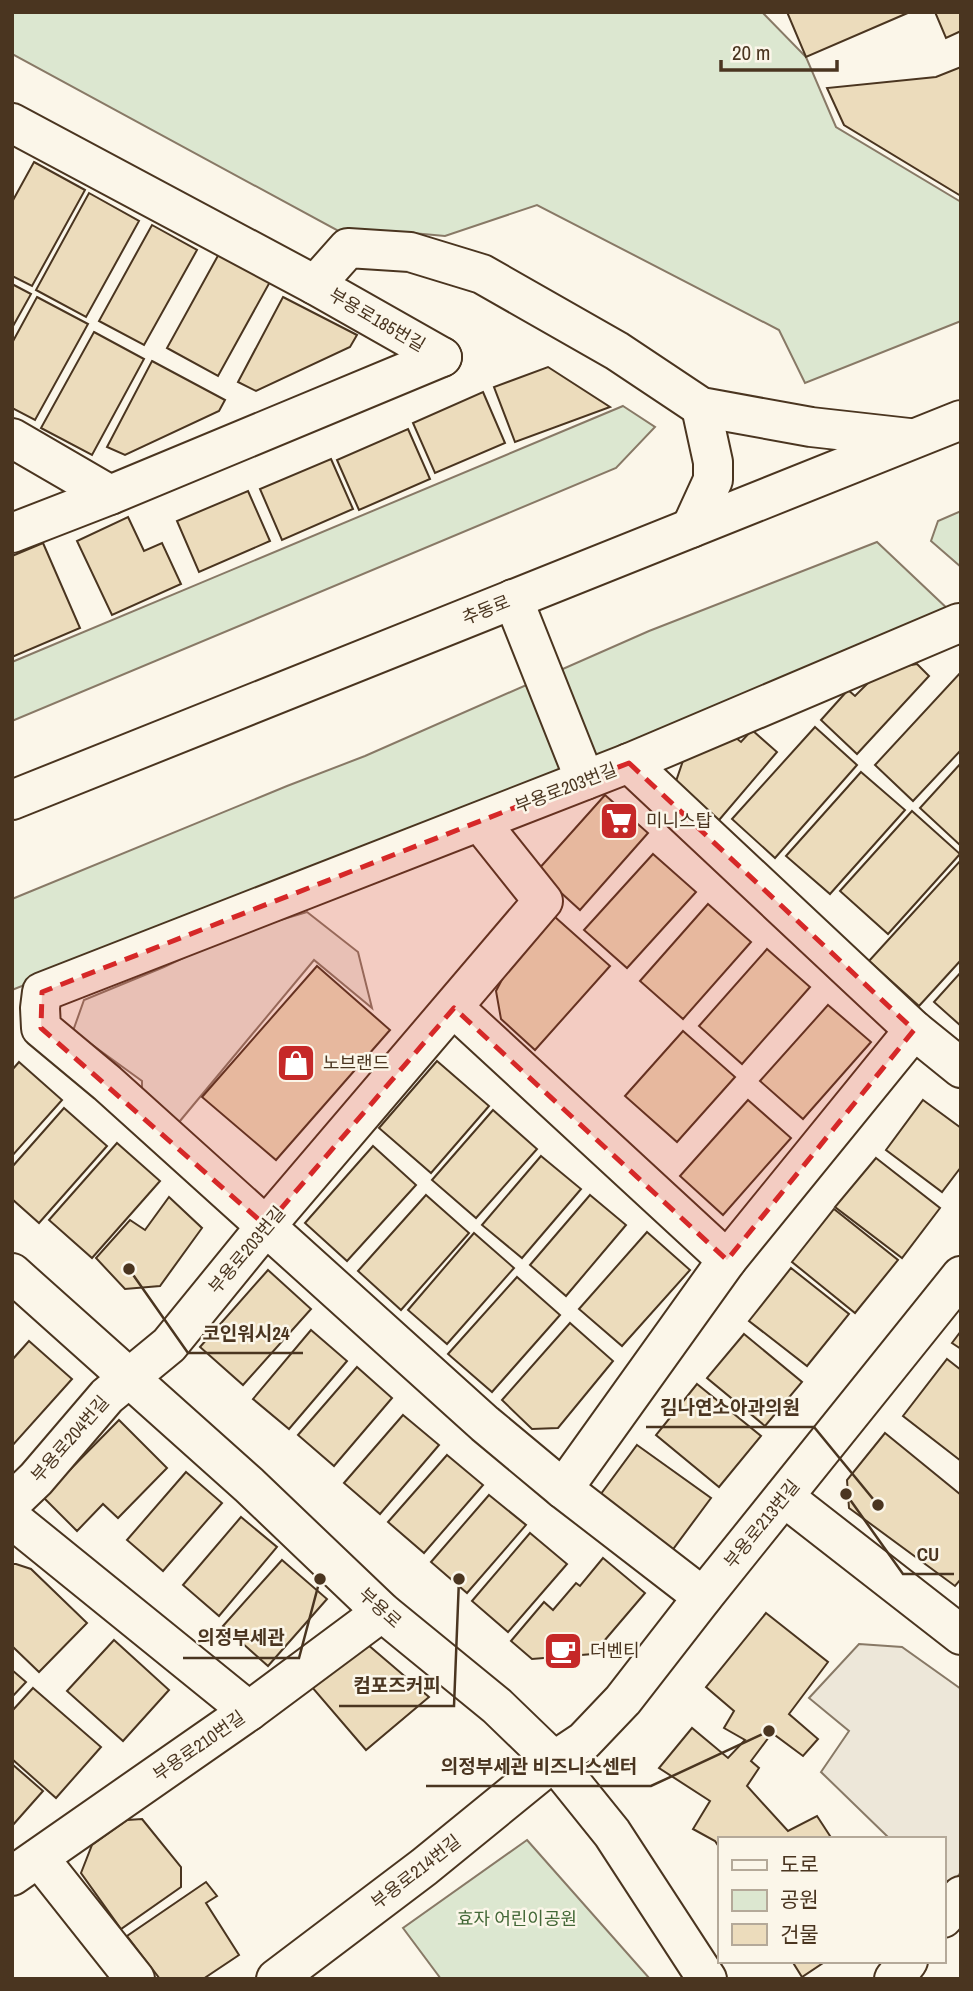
<svg xmlns="http://www.w3.org/2000/svg" width="973" height="1991" font-family="'Archivo Narrow','Noto Sans KR',sans-serif">
	<rect width="100%" height="100%" fill="#fbf6e9"/>
	<g fill="#dce7d0" stroke="#887966" stroke-width="2">
		<path d="M12,12H762L806,57L836,127L961,202V321L805,383L779,330L537,205L445,236L401,232L344,234L12,54Z"/>
		<path d="M623,406L655,427L616,468L12,721V662Z"/>
		<path d="M961,511V567L931,541L938,521Z"/>
		<path d="M877,542L952,613L12,990V899L287,786L365,756L649,631Z"/>
		<path d="M527,1840L650,1979H441L403,1928Z"/>
	</g>
	<g fill="#ede7d9" stroke="#887966" stroke-width="2">
		<path d="M307,912L358,952L372,1008L314,960L175,1127L142,1101V1081L73,1031L84,1000L164,967L234,934Z"/>
		<path d="M859,1644L902,1647L961,1689V1872L945,1892L943,1890V1839H890L821,1772L849,1731L809,1698Z"/>
	</g>
	<g fill="#ecdcbc" stroke="#4a3520" stroke-width="2">
		<path d="M787,12H910L806,57Z"/>
		<path d="M935,12H961V31L946,38Z"/>
		<path d="M961,67V196L844,125L827,88L936,77Z"/>
		<path d="M34,162L85,190L32,286L12,276V202Z"/>
		<path d="M89,193L139,221L86,317L36,290Z"/>
		<path d="M152,225L197,250L144,345L99,321Z"/>
		<path d="M220,252L271,280L218,376L167,348Z"/>
		<path d="M12,284L31,294L12,328Z"/>
		<path d="M37,297L88,324L35,420L12,408V343Z"/>
		<path d="M283,297L357,335L350,347L256,391L238,382Z"/>
		<path d="M94,332L144,359L92,455L41,428Z"/>
		<path d="M152,361L225,400L219,411L125,455L107,447Z"/>
		<path d="M548,367L610,407L515,442L494,387Z"/>
		<path d="M483,392L505,443L435,473L413,423Z"/>
		<path d="M408,429L430,479L359,510L337,460Z"/>
		<path d="M331,459L353,509L282,540L260,489Z"/>
		<path d="M248,491L270,541L199,572L177,521Z"/>
		<path d="M128,517L144,551L162,543L181,584L112,615L77,541Z"/>
		<path d="M43,543L80,628L12,657V556Z"/>
		<path d="M917,664L929,676L857,754L821,720L848,690L855,696L871,680L888,669Z"/>
		<path d="M961,672V750L913,801L875,765Z"/>
		<path d="M815,727L857,765L775,858L732,819Z"/>
		<path d="M752,730L777,752L714,826L673,790L688,746L730,733L741,742Z"/>
		<path d="M961,763V846L920,808Z"/>
		<path d="M861,772L905,810L830,894L786,856Z"/>
		<path d="M605,795L648,833L580,910L537,871Z"/>
		<path d="M912,811L960,854L888,934L840,891Z"/>
		<path d="M653,854L696,892L627,968L584,930Z"/>
		<path d="M961,860V960L919,1006L869,961Z"/>
		<path d="M708,904L751,942L683,1019L640,981Z"/>
		<path d="M555,917L610,966L535,1050L501,1019L496,991L507,970Z"/>
		<path d="M767,949L810,987L742,1064L699,1026Z"/>
		<path d="M317,966L390,1030L276,1160L202,1097Z"/>
		<path d="M961,972V1026L934,1002Z"/>
		<path d="M828,1005L871,1042L803,1119L760,1081Z"/>
		<path d="M683,1031L735,1077L677,1142L625,1096Z"/>
		<path d="M437,1061L489,1106L431,1173L379,1128Z"/>
		<path d="M19,1062L62,1100L12,1156V1070Z"/>
		<path d="M748,1100L791,1138L723,1215L680,1176Z"/>
		<path d="M923,1100L961,1128V1167L942,1192L886,1150Z"/>
		<path d="M64,1108L107,1146L39,1223L12,1199V1167Z"/>
		<path d="M493,1110L537,1149L476,1218L432,1180Z"/>
		<path d="M117,1143L160,1181L92,1258L49,1220Z"/>
		<path d="M373,1146L416,1185L347,1261L305,1223Z"/>
		<path d="M541,1156L581,1189L522,1258L482,1225Z"/>
		<path d="M876,1158L940,1208L902,1258L835,1207Z"/>
		<path d="M426,1195L469,1233L401,1310L358,1271Z"/>
		<path d="M590,1195L626,1225L566,1296L530,1265Z"/>
		<path d="M169,1197L202,1228L160,1286L125,1289L96,1258L130,1220L145,1230Z"/>
		<path d="M834,1209L898,1260L855,1313L792,1262Z"/>
		<path d="M647,1232L690,1270L622,1346L579,1309Z"/>
		<path d="M474,1233L514,1268L447,1344L408,1310Z"/>
		<path d="M791,1268L849,1314L807,1366L749,1321Z"/>
		<path d="M268,1270L311,1309L243,1385L200,1347Z"/>
		<path d="M517,1277L560,1315L492,1392L448,1354Z"/>
		<path d="M570,1323L613,1361L558,1428L532,1429L502,1400Z"/>
		<path d="M311,1330L347,1361L289,1429L253,1399Z"/>
		<path d="M961,1331V1349L952,1343Z"/>
		<path d="M744,1334L802,1382L765,1426L707,1378Z"/>
		<path d="M29,1341L72,1379L12,1446V1360Z"/>
		<path d="M947,1359L961,1370V1461L903,1416Z"/>
		<path d="M357,1367L392,1398L334,1466L298,1435Z"/>
		<path d="M697,1384L761,1436L719,1487L656,1435Z"/>
		<path d="M403,1415L439,1445L380,1514L344,1483Z"/>
		<path d="M119,1420L167,1468L118,1518L103,1504L77,1531L43,1497Z"/>
		<path d="M885,1433L961,1495V1579L955,1586L849,1508L847,1480Z"/>
		<path d="M637,1445L711,1498L668,1556L595,1502Z"/>
		<path d="M447,1455L483,1485L424,1553L388,1522Z"/>
		<path d="M186,1472L222,1503L163,1571L127,1540Z"/>
		<path d="M489,1495L526,1525L467,1593L431,1562Z"/>
		<path d="M241,1517L277,1547L219,1616L183,1585Z"/>
		<path d="M530,1533L567,1564L508,1632L472,1601Z"/>
		<path d="M603,1558L645,1593L593,1654L532,1659L511,1641L544,1602L553,1610L576,1583L580,1586Z"/>
		<path d="M282,1560L327,1599L268,1666L223,1626Z"/>
		<path d="M12,1564H16L31,1569L87,1623L39,1672L12,1646Z"/>
		<path d="M766,1613L828,1662L789,1714L818,1739L803,1756L772,1733L751,1761L759,1768L747,1786L788,1831L817,1816L832,1839H719V1847L715,1841L693,1829L710,1801L659,1768L692,1728L728,1758L745,1740L724,1728L734,1711L706,1687Z"/>
		<path d="M114,1640L169,1690L123,1741L67,1691Z"/>
		<path d="M367,1644L429,1697L366,1750L311,1686Z"/>
		<path d="M12,1670L26,1682L12,1697Z"/>
		<path d="M33,1688L101,1747L56,1798L12,1759V1711Z"/>
		<path d="M12,1764L43,1791L12,1826Z"/>
		<path d="M142,1819L181,1867V1887L121,1929L81,1873L92,1845L127,1820Z"/>
		<path d="M206,1882L217,1896L206,1903L239,1955L203,1979H160L127,1936Z"/>
		<path d="M792,1961H826L802,1977Z"/>
	</g>
	<g fill="none" stroke-linecap="round" stroke-linejoin="round">
		<g stroke="#4a3520" stroke-width="42">
			<g id="minor">
				<path d="M12,123L315,285L442,357"/>
				<path d="M315,285L348,248L410,252L482,274L617,351L701,407L811,427L909,438"/>
				<path d="M12,438L110,495"/>
				<path d="M691,528L713,480V462L701,407"/>
				<path d="M12,533L110,495L442,357"/>
				<path d="M513,599L585,780"/>
				<path d="M629,763L914,1030L961,1068"/>
				<path d="M12,800L961,420"/>
				<path d="M454,1008L727,1260"/>
				<path d="M12,1273L249,1485L382,1612L497,1706L554,1761L612,1833L707,1979"/>
				<path d="M563,1489L727,1260L914,1030"/>
				<path d="M784,1497L961,1635"/>
				<path d="M12,1502L36,1479L107,1396L169,1345L266,1226L543,901L480,822"/>
				<path d="M12,1519L249,1711"/>
				<path d="M703,1597L563,1489L485,1424L107,1083L41,1028L40,1008L42,992L629,763L959,623L961,625"/>
				<path d="M39,1858L135,1979"/>
				<path d="M12,1876L249,1711L382,1612"/>
				<path d="M943,1918L961,1896"/>
				<path d="M276,1979L424,1867L554,1761L584,1741L623,1700L703,1597L961,1276"/>
				<path d="M894,1979L908,1961"/>
			</g>
		</g>
		<use href="#minor" stroke="#fbf6e9" stroke-width="38"/>
	</g>
	<path fill="#d62828" fill-opacity="0.2" stroke="#d62828" stroke-width="5" stroke-dasharray="14 9" stroke-linejoin="round" d="M629,763L914,1030L727,1260L454,1008L266,1226L41,1028L42,992Z"/>
	<defs>
		<g id="supermarket-square" transform="scale(2.0125)"><rect x="-9" y="-9" width="18" height="18" rx="4" fill="#c62828" stroke="#fbf6e9"/><path d="M-6-5.5h2.5l.6 2H6L4.5 2H-2.5L-4.4-4H-6ZM-1.5 3.2a1.3 1.3 0 1 0 .1 0ZM3 3.2a1.3 1.3 0 1 0 .1 0Z" fill="#fff"/></g>
		<g id="shop-square" transform="scale(2.0125)"><rect x="-9" y="-9" width="18" height="18" rx="4" fill="#c62828" stroke="#fbf6e9"/><path d="M-5-2.5h2.3a2.7 3.5 0 0 1 5.4 0H5L5.5 6h-11ZM-1.5-2.5h3a1.5 2.3 0 0 0-3 0Z" fill="#fff"/></g>
		<g id="cafe-square" transform="scale(2.0125)"><rect x="-9" y="-9" width="18" height="18" rx="4" fill="#c62828" stroke="#fbf6e9"/><path d="M-5.5-4.5H6V0H3Q3 3.5 0 3.5H-2.5Q-5.5 3.5-5.5 0ZM3-3.2v2h1.7v-2ZM-6 4.5H4V6H-6Z" fill="#fff"/></g>
	</defs>
	<g fill-rule="evenodd">
		<use href="#supermarket-square" x="619" y="821"/>
		<use href="#shop-square" x="296" y="1063"/>
		<use href="#cafe-square" x="563" y="1651"/>
	</g>
	<g text-anchor="middle" stroke-width="5" stroke-linejoin="round" paint-order="stroke">
		<g font-size="18" fill="#4a3520" stroke="#fbf6e9">
			<text transform="translate(377 320) rotate(30)" y="6">부용로185번길</text>
			<text transform="translate(486 610) rotate(-22)" y="6">추동로</text>
			<text transform="translate(566 788) rotate(-21)" y="6">부용로203번길</text>
			<text transform="translate(247 1250) rotate(-50)" y="6">부용로203번길</text>
			<text transform="translate(70 1439) rotate(-49)" y="6">부용로204번길</text>
			<text transform="translate(762 1524) rotate(-51)" y="6">부용로213번길</text>
			<text transform="translate(380 1608) rotate(42)" y="6">부용로</text>
			<text transform="translate(199 1746) rotate(-35)" y="6">부용로210번길</text>
			<text transform="translate(416 1872) rotate(-38)" y="6">부용로214번길</text>
		</g>
		<g font-size="18" fill="#4a3520" stroke="#fbf6e9" text-anchor="start">
			<text x="646" y="827">미니스탑</text>
			<text x="323" y="1069">노브랜드</text>
			<text x="590" y="1657">더벤티</text>
		</g>
		<g font-size="18" fill="#436837" stroke="#fbf6e9">
			<text x="517" y="1925">효자 어린이공원</text>
		</g>
	</g>
	<path fill="none" stroke="#4a3520" stroke-width="2.5" d="M129 1269L188 1353H303M878 1505L814 1427H646M846 1494L903 1574H954M320 1579L299 1658H183M459 1579L454 1706H339M769 1731L651 1786H426"/>
	<g fill="#4a3520" stroke="#fbf6e9" stroke-width="2.5">
		<circle cx="129" cy="1269" r="7"/>
		<circle cx="878" cy="1505" r="7"/>
		<circle cx="846" cy="1494" r="7"/>
		<circle cx="320" cy="1579" r="7"/>
		<circle cx="459" cy="1579" r="7"/>
		<circle cx="769" cy="1731" r="7"/>
	</g>
	<g font-size="19" text-anchor="middle" font-weight="bold" fill="#4a3520" stroke="#fbf6e9" stroke-width="5" stroke-linejoin="round" paint-order="stroke">
		<text x="246" y="1340">코인워시24</text>
		<text x="730" y="1414">김나연소아과의원</text>
		<text x="928" y="1561">CU</text>
		<text x="241" y="1644">의정부세관</text>
		<text x="397" y="1692">컴포즈커피</text>
		<text x="539" y="1773">의정부세관 비즈니스센터</text>
	</g>
	<rect width="973" height="1991" fill="none" stroke="#4a3520" stroke-width="28"/>
	<rect x="718" y="1837" width="228" height="126" fill="#fbf6e9" stroke="#b4a999" stroke-width="2"/>
	<rect x="732" y="1860" width="35" height="10" fill="#fbf6e9" stroke="#b4a999" stroke-width="2"/>
	<text x="780" y="1872" font-size="21" fill="#4a3520">도로</text>
	<rect x="732" y="1890" width="35" height="21" fill="#dce7d0" stroke="#b4a999" stroke-width="2"/>
	<text x="780" y="1907" font-size="21" fill="#4a3520">공원</text>
	<rect x="732" y="1924" width="35" height="21" fill="#ecdcbc" stroke="#b4a999" stroke-width="2"/>
	<text x="780" y="1942" font-size="21" fill="#4a3520">건물</text>
	<path d="M721 60v10h116v-10" fill="none" stroke="#4a3520" stroke-width="3.5"/>
	<text x="732" y="60" font-size="21" fill="#4a3520" stroke="#fbf6e9" stroke-width="5" paint-order="stroke">20 m</text>
</svg>
